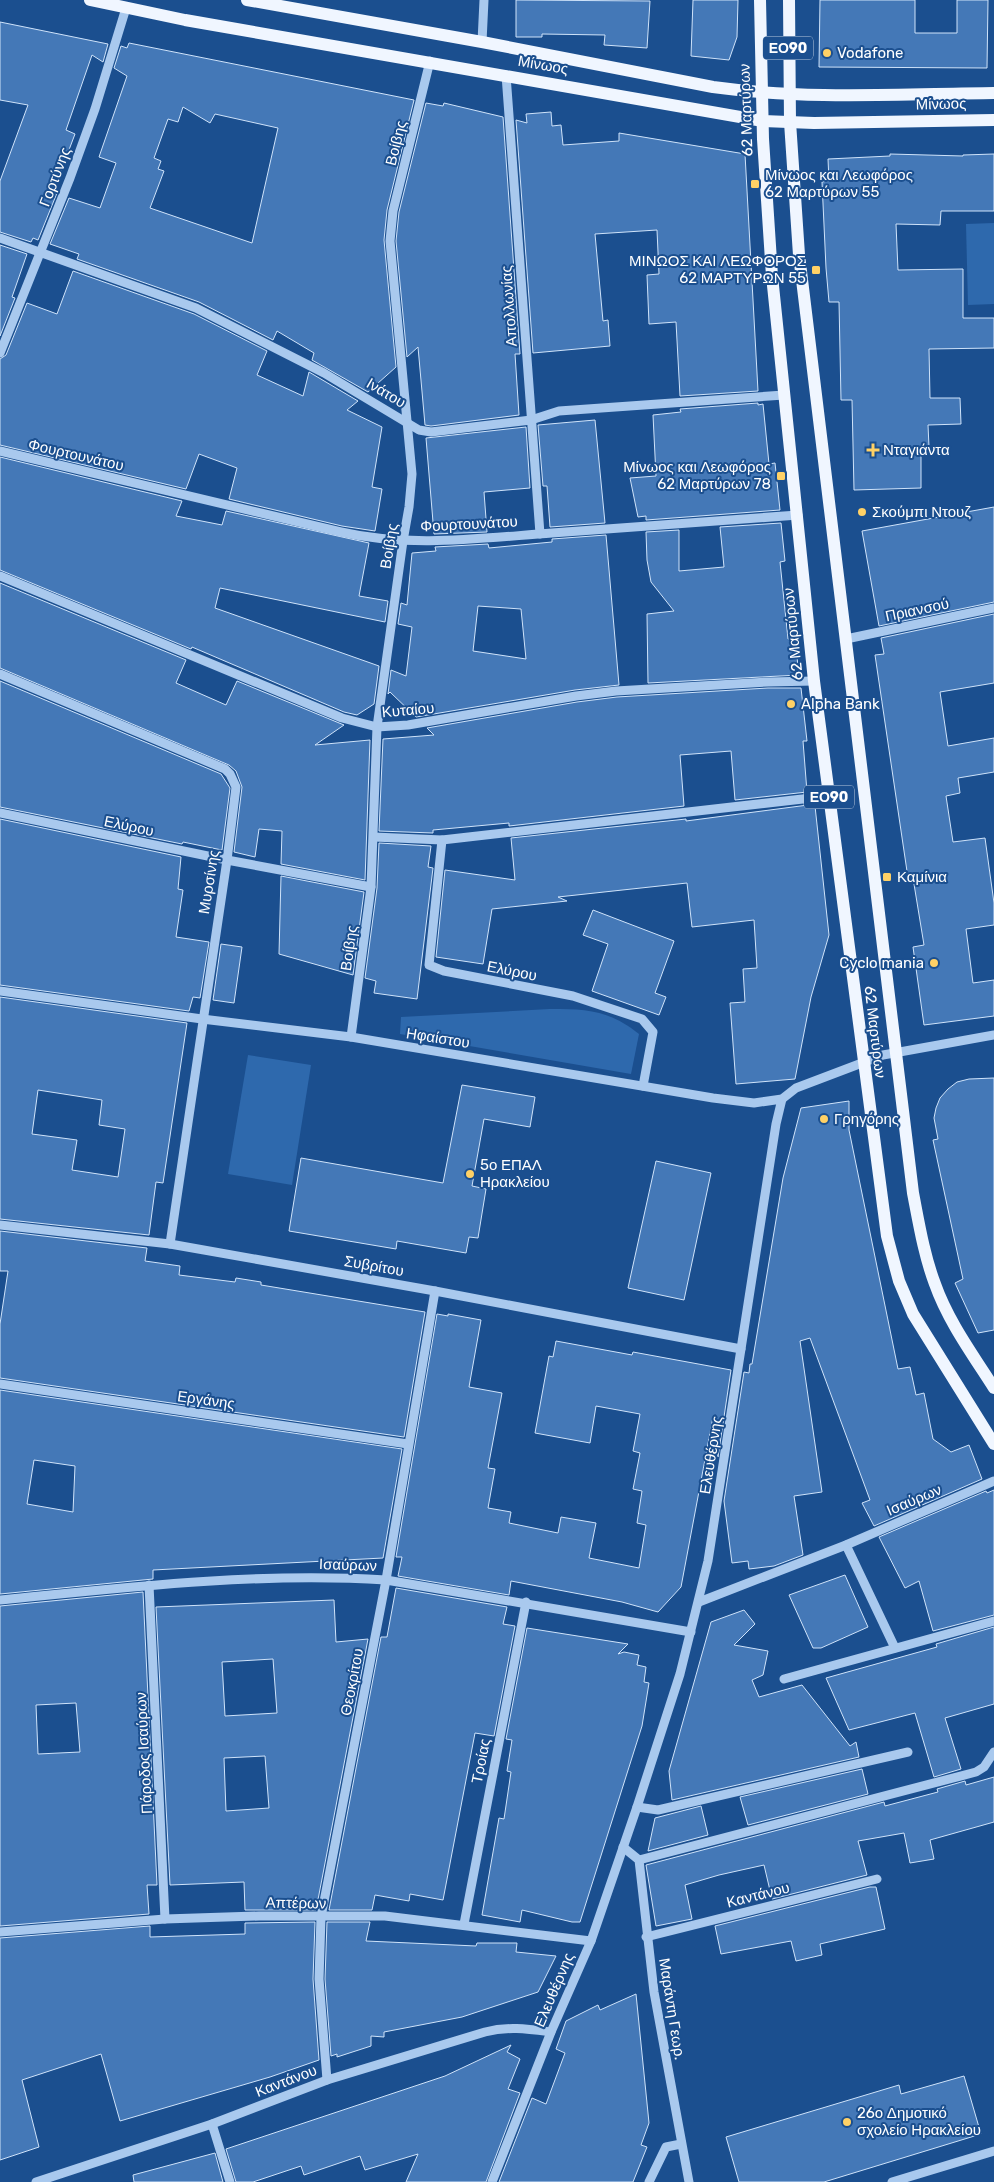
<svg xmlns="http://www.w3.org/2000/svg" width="994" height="2182" font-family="Rubik,sans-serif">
	<rect width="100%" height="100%" fill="#1b4f8f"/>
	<g fill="#2e69ad">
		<path d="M994,223V304L968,305L966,224Z"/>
		<path d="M550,1009C587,1009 609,1010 639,1034L631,1074L400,1034L401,1017Z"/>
		<path d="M248,1055L311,1065L292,1185L228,1174Z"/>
	</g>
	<g fill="#4478b7" stroke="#cfe3fa" fill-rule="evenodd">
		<path d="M516,0L650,1L647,48L604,45L605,35L542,34V37H516Z"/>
		<path d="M693,0H738L737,37L729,60L691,56Z"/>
		<path d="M820,0H915V33H957V0H988L987,68L819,67Z"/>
		<path d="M0,22L108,44L103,62L92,55L66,130L75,134L53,192L57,193L38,240L33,238L31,242L0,232V181L28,105L0,100Z"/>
		<path d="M129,43L414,100L387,210L384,240L396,367L368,392L312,360L314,353L277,331L273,340L199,302L77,259L79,254L50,244L69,198L100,208L116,163L99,157L127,76L114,68L121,46L127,48ZM183,107L210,123L215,114L278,128L252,243L150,208L164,171L158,169L161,161L154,158L168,119L178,122Z"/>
		<path d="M426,103L443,106L444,103L503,117L520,354H515L519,415L431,426L425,425L418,347L407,357L396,241L399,212Z"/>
		<path d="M551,112L552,126L561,125L563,145L619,141V133L745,154L758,391L680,396L676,322L649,324L647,275L659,274L657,230L595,234L603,321L608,320L610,346L533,353L516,120L527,123L526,114Z"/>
		<path d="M890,154L963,156V155L994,154V211H941L940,225L896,224L898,270L963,269V318H994V348L929,349L930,398H960L961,424L928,425L929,447H921V488L854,490L852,400H841L839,302H829L826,268L822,182L829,181L828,159L890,156Z"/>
		<path d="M0,245L27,254L12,297L15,298L0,336Z"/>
		<path d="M73,271L194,314L267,351L257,375L303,396L309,372L358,401L347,410L382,427L372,487L382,489L375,531L342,526L229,499L237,468L199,454L186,489L0,445V359L6,355L27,303L57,314Z"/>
		<path d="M758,403V405L763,404L769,464L775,463L780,510L646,520V516L638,517L630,478L656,476L653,415L681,412L680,409Z"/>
		<path d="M595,420L605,523L550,527L547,486H543L538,425Z"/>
		<path d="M526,427L530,488L484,492L487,532L434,534L426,438Z"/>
		<path d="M0,457L182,501L176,516L222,525L226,511L369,543L359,596L388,601L385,622L220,588L215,608L379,666L374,704L357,715L344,712L192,647L191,649L0,570Z"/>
		<path d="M994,507V602L879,626L862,531Z"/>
		<path d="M781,523L785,561L780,562L788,639H795L799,675L648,683L647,614L674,611L651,582L647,560L646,532L679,530V571L724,567L720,527Z"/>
		<path d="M606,535L619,685L575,690L416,717L390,692L388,694L391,670L406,676L412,627L398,624L401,603L407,605L412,553L436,551L435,547L488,544L489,548L552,542V539ZM478,606L521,609L526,659L473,651Z"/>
		<path d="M0,583L186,660L176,683L226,705L237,681L344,725L315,745L370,740L365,880L281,864L282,831L259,829L255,857L234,852L242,787L236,771L229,765L0,668Z"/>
		<path d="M994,614V683L940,692L948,746L994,738V772L958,778L960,793L946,796L953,842L985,838L994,903V925L966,929L973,983L994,980V1016L924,1025L913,947L924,945L913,878H908L875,655L884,654L881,638Z"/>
		<path d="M0,681L221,774L230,788L222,850L183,842L182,844L0,807Z"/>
		<path d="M768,688H801L807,741H803L807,792L735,800L731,751L680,755L684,806L509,826V823L433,830V833L379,831L383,739L434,735L427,728L577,702L617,697Z"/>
		<path d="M808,805V807L815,806L829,935L811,997L795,1079L736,1084L730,1003L745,1002L743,969L757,968L754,920L692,927L687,883L558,897L567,901L492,909L483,964L436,957L445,870L515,880L511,838L686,819V821Z"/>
		<path d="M0,819L181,857L178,889L183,890L176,937L209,942L200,998L193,997L189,1011L0,985Z"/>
		<path d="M379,843L431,846L428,867L433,868L417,999L374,993L376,981L365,978L377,888Z"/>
		<path d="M281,876L364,892L353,975L279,954Z"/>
		<path d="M593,910L674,941L655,993L666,997L659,1015L592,991L608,944L583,935Z"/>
		<path d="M221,944L242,947L234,1003L213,1000Z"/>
		<path d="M0,997L187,1023L163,1183L156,1182L149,1235L0,1219ZM38,1090L102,1100L99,1125L125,1129L118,1177L72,1170L77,1140L32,1134Z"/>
		<path d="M994,1078V1330L978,1333L955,1283L963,1279L933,1140L938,1139L934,1118L936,1108L940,1098L948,1089L957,1082L969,1079Z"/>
		<path d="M462,1085L535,1097L530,1127L484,1119L472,1186L486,1189L478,1238L469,1237L466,1253L397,1241L396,1249L289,1231L301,1158L443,1183Z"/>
		<path d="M849,1101V1130L898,1369L910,1367L916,1395L924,1393L933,1439L951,1452L969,1445L982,1479L874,1526L862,1503L870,1500L810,1338L800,1341L822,1492L794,1496L803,1555L774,1566L749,1569L748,1561L732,1563L724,1501L744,1372L749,1373L750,1364H752L783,1178L801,1108Z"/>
		<path d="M656,1161L711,1173L684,1300L628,1288Z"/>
		<path d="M0,1231L147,1248L145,1261L180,1266L179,1275L235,1282L236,1278L261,1282V1285L425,1312L404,1437L0,1378V1324L8,1271H0Z"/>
		<path d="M437,1314L448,1316V1314L481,1320L469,1387L502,1393L488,1468L495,1469L488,1508L511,1512L509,1523L558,1533L561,1517L596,1523L589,1558L639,1568L646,1525L637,1523L642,1491L633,1489L640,1453L633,1451L640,1414L596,1406L590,1443L535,1433L549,1356L553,1357L556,1341L632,1355L633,1352L731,1370L718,1457L713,1417L681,1587L658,1612L622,1602L511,1581L509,1595L398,1576L402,1557H396Z"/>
		<path d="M0,1390L402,1449L383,1558L153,1570V1579L0,1594ZM34,1460L75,1466L73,1512L27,1504Z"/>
		<path d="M994,1490V1615L933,1631L919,1581L905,1588L879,1537L986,1491L987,1493Z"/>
		<path d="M845,1575L868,1627L821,1648H813L789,1595Z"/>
		<path d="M396,1588L507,1607L503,1624L515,1626L494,1736L475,1733L443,1900L410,1894L409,1901L375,1895L372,1910H329L381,1637H387Z"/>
		<path d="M143,1592L157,1885H147L149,1914L0,1926V1606ZM76,1703L80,1752L38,1754L36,1705Z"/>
		<path d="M334,1600L336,1642L368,1639L316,1910H245L244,1882L170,1885L156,1607ZM273,1659L277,1713L225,1716L222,1662ZM265,1756L269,1808L226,1811L224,1758Z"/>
		<path d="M744,1610L755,1624L734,1645L768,1651L763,1675L752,1680L759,1697L802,1685L850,1746L856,1742L859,1757L672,1800L669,1771L711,1622Z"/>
		<path d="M994,1627V1704L945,1718L961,1769L934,1777L915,1713L849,1730L826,1678L937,1647L936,1644Z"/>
		<path d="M527,1628L628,1644L618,1654L624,1652L639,1655L637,1665L646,1667L644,1682L649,1683L642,1726L580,1922H572L522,1910L520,1922L482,1915L499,1818L504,1819L511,1772L507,1771L512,1740L506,1739Z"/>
		<path d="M862,1769L868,1794L748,1825L740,1797Z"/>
		<path d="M994,1777V1822L930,1840L934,1859L910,1863L904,1833L858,1841L867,1875L772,1899L764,1865L719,1875L685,1885L692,1919L656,1926L646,1865L884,1802L885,1806L938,1792L937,1789L965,1781L966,1785Z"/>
		<path d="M701,1806L708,1835L648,1851L655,1818Z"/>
		<path d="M870,1887H876L885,1929L820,1944L822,1955L796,1961L791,1941L721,1954L715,1926Z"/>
		<path d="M315,1922L313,1979L319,2060L270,2077L120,2121L101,2054L22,2080L39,2147L0,2160V1938L150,1926V1937L245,1934V1923Z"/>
		<path d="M327,1922H370L366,1941L476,1946L477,1943H517L516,1952L556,1956L538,1992L462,2017L384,2032V2037L371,2036V2046L337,2057V2054L331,2056L325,1979Z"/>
		<path d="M636,1994L649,2123L641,2145L647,2147L633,2182H499L532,2098L546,2104L565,2053L556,2049L566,2021L598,2005L600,2010Z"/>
		<path d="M511,2045L507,2052L520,2059L508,2089L520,2093L486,2182H406L418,2154L365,2170L360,2156L304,2175L301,2166L253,2182H236L226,2149L445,2076Z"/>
		<path d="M964,2076L981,2134L824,2182H739L726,2137L899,2085L901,2094Z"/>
		<path d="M215,2153L223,2182H134L133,2175Z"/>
	</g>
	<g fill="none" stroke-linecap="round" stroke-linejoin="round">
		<g stroke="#a9c9ee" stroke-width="9">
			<path d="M482,42L484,0"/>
			<path d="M506,75L540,534"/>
			<path d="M0,238L196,308L324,373L419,430L431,432L531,420L559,411L784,395"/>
			<path d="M0,353L70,178L95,109L126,8"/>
			<path d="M0,451L341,532C410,548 482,538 552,533C634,527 716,521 798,515"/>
			<path d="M0,576L342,718L377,727L408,725L576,696L616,691L768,682L814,681"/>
			<path d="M846,639L994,608"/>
			<path d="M0,674L225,769L230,774L236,787L227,860L170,1244"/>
			<path d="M0,813L227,860L371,887"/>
			<path d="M374,837L442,840L829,796"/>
			<path d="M442,840L429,965L444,971L573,996L642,1019L653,1032L643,1086"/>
			<path d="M0,991L202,1019L351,1037L713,1098L754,1103L782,1099L796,1088L883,1055L994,1035"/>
			<path d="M351,1037L371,887L377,727L403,541L409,507L412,474L390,241L393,211L430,61"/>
			<path d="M0,1225L170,1244L435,1291L741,1349"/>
			<path d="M0,1384L408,1444"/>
			<path d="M846,1545L895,1648"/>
			<path d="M149,1585L165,1919"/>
			<path d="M0,1600C128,1587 257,1572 386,1580L691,1632"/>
			<path d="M699,1602L846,1545L994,1481"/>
			<path d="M784,1679L994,1621"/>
			<path d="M637,1807L658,1810L908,1752"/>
			<path d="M623,1847L639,1860L654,1992L689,2182"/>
			<path d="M639,1860L976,1772L984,1767L994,1752"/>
			<path d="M464,1924L526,1602"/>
			<path d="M0,1932L165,1919L259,1916H385L591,1941"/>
			<path d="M646,1937L877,1879"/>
			<path d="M327,2080L319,1979L321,1917L386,1580L435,1291"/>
			<path d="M212,2124L230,2182"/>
			<path d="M36,2182L212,2124L327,2080L485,2032C508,2026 528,2029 551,2032"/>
			<path d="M492,2182L551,2032L591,1941L637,1807L680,1674L708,1561L776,1124L782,1099"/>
			<path d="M649,2182L666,2147L681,2144"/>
			<path d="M892,2182L994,2151"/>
		</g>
		<g stroke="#f0f6ff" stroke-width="12">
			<path d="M90,0L185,20L763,121L814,123L994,120"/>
			<path d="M247,0L482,42L713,87C806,100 900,94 994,93"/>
			<path d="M760,0L763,139L772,276L814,681L887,1236L899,1281L913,1314L994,1444"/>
			<path d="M789,0L790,122L799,255L913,1193C919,1224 924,1255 935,1284C948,1321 973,1355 994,1388"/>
		</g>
	</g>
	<g fill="#ffd166" stroke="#1b4f8f" stroke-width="2">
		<circle cx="827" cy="53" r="5"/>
		<rect x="750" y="179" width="10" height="10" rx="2.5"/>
		<rect x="811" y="265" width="10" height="10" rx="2.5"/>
		<path d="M870.5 442.5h5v5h5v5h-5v5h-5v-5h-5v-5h5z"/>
		<rect x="776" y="471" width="10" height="10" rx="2.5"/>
		<circle cx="862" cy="512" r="5"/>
		<circle cx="791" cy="704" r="5"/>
		<rect x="882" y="872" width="10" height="10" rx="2.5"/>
		<circle cx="934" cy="963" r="5"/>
		<circle cx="824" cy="1119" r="5"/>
		<circle cx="470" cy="1174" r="5"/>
		<circle cx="847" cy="2122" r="5"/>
	</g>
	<g text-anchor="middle" stroke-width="4" stroke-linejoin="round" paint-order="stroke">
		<g fill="#1b4f8f" stroke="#bbcadd" stroke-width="1">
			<rect x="763" y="36.5" width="50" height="23" rx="4"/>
			<rect x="804" y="785.5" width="50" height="23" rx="4"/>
		</g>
		<g font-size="14" font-weight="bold" fill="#fff">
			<text x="788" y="53">ΕΟ90</text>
			<text x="829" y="802">ΕΟ90</text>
		</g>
		<g font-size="15" fill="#fff" stroke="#1b4f8f" text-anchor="start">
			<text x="837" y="58">Vodafone</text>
			<text x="765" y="180">Μίνωος και Λεωφόρος<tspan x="765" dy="17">62 Μαρτύρων 55</tspan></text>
			<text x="806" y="266" text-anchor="end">ΜΙΝΩΟΣ ΚΑΙ ΛΕΩΦΟΡΟΣ<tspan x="806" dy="17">62 ΜΑΡΤΥΡΩΝ 55</tspan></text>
			<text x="883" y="455">Νταγιάντα</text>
			<text x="771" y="472" text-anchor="end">Μίνωος και Λεωφόρος<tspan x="771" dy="17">62 Μαρτύρων 78</tspan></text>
			<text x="872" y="517">Σκούμπι Ντουζ</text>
			<text x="801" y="709">Alpha Bank</text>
			<text x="897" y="882">Καμίνια</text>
			<text x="924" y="968" text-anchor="end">Cyclo mania</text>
			<text x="834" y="1124">Γρηγόρης</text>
			<text x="480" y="1170">5ο ΕΠΑΛ<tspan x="480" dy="17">Ηρακλείου</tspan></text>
			<text x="857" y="2118">26ο Δημοτικό<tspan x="857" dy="17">σχολείο Ηρακλείου</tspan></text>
		</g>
		<g font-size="15" fill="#fff" stroke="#1b4f8f">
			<text transform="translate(543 65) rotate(10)" y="5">Μίνωος</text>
			<text transform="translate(941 104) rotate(-1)" y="5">Μίνωος</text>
			<text transform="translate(746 110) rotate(-92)" y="5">62 Μαρτύρων</text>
			<text transform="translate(396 143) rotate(-76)" y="5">Βοίβης</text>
			<text transform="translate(55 177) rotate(-69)" y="5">Γορτύνης</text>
			<text transform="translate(509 306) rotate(-94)" y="5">Απολλωνίας</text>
			<text transform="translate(386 393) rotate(31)" y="5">Ινάτου</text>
			<text transform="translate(76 455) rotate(13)" y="5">Φουρτουνάτου</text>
			<text transform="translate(469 524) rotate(-3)" y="5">Φουρτουνάτου</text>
			<text transform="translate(389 546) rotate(-81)" y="5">Βοίβης</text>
			<text transform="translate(917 610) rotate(-12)" y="5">Πριανσού</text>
			<text transform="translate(793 634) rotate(-96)" y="5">62 Μαρτύρων</text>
			<text transform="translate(408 710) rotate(-5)" y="5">Κυταίου</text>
			<text transform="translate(129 826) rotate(12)" y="5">Ελύρου</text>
			<text transform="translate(209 882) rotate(-81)" y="5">Μυρσίνης</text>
			<text transform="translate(349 948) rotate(-82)" y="5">Βοίβης</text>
			<text transform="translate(512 971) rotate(11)" y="5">Ελύρου</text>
			<text transform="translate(875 1032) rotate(83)" y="5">62 Μαρτύρων</text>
			<text transform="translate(438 1038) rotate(9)" y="5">Ηφαίστου</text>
			<text transform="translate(374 1266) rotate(10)" y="5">Συβρίτου</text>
			<text transform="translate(206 1400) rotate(8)" y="5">Εργάνης</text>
			<text transform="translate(711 1455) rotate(-81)" y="5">Ελευθέρνης</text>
			<text transform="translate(914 1500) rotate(-23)" y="5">Ισαύρων</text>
			<text transform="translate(348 1565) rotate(2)" y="5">Ισαύρων</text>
			<text transform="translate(352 1682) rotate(-79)" y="5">Θεοκρίτου</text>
			<text transform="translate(144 1753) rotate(-93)" y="5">Πάροδος Ισαύρων</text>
			<text transform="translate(481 1761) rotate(-79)" y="5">Τροίας</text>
			<text transform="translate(758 1895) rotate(-14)" y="5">Καντάνου</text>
			<text transform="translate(296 1903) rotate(1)" y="5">Απτέρων</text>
			<text transform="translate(554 1990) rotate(-67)" y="5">Ελευθέρνης</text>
			<text transform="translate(672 2009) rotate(81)" y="5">Μαράντη Γεωρ.</text>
			<text transform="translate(286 2081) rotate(-21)" y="5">Καντάνου</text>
		</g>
	</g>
</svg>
